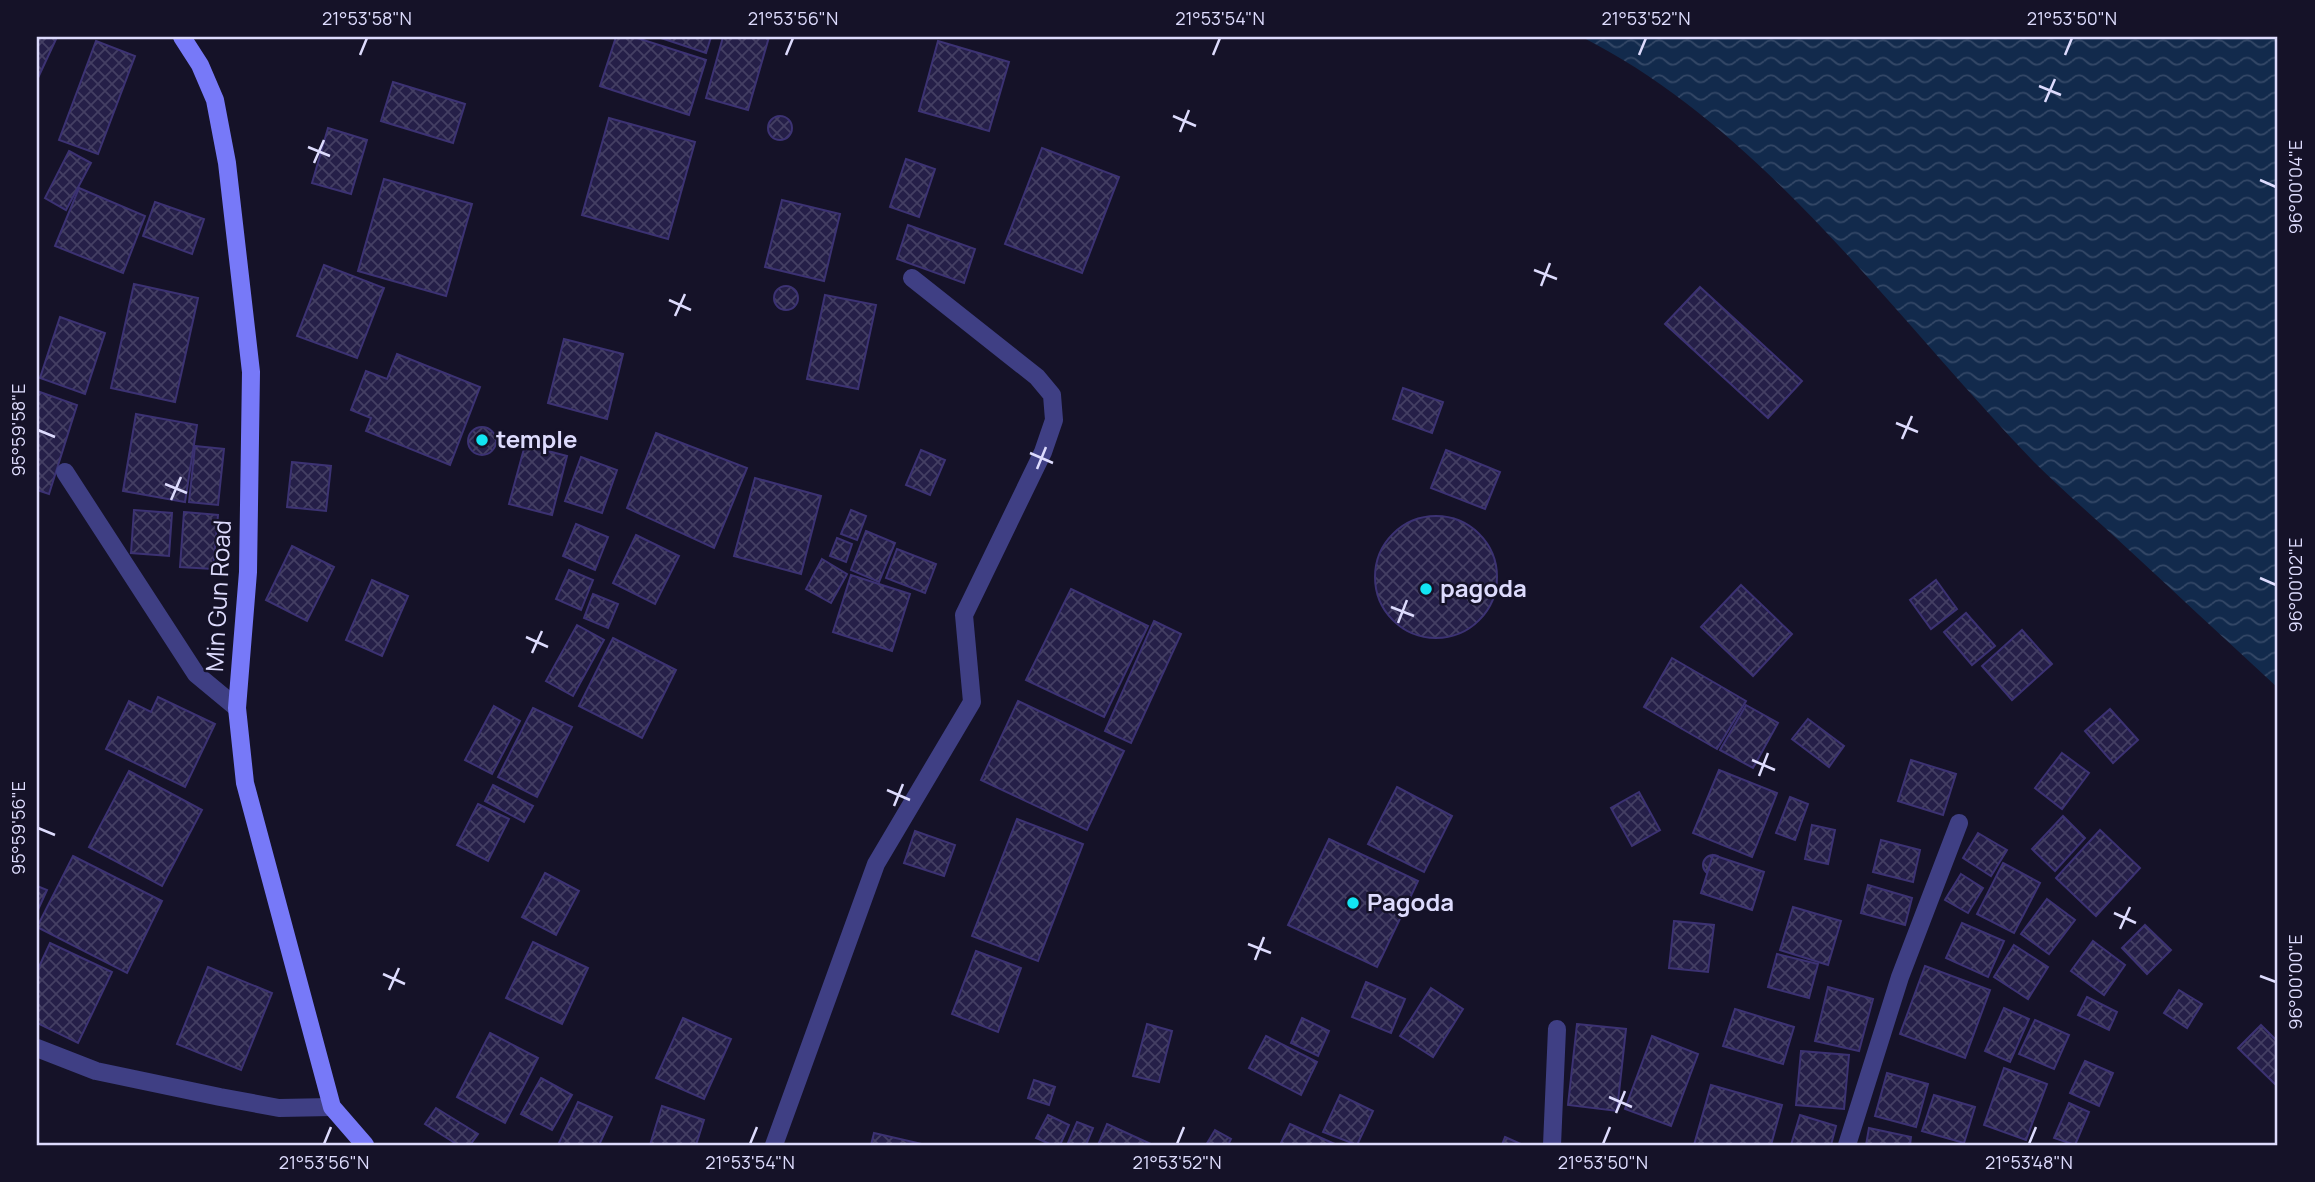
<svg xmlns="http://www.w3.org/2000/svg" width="2315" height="1182" font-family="Manrope,sans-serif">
	<defs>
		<pattern id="water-waves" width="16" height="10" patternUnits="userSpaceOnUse" patternTransform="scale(1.75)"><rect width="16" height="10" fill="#122a4c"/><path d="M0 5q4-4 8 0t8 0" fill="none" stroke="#344867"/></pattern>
		<pattern id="building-cross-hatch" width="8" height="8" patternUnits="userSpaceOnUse" patternTransform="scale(1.75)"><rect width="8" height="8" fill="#251f48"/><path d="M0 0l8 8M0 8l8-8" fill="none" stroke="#443f63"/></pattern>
	</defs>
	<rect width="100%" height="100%" fill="#151228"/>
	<path fill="url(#water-waves)" d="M1582,37H2278V688C2224,638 2170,588 2115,537C2088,512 2060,488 2034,462C1894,317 1765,130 1582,37Z"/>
	<g fill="url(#building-cross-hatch)" stroke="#3c3273" stroke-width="2">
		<path d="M37,37H57L37,80Z"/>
		<path d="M616,37H634L706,60L689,115L600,86Z"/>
		<path d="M658,37H711L706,53Z"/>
		<path d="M723,37H769L748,110L706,98Z"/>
		<path d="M96,41L135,56L98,154L59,140Z"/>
		<path d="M938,41L1009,62L989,131L919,111Z"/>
		<path d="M393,82L465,104L453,143L381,121Z"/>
		<circle cx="780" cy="128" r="12"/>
		<path d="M609,118L695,142L668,239L582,215Z"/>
		<path d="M328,128L367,140L351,194L312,183Z"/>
		<path d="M1042,148L1119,177L1082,273L1005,244Z"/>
		<path d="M69,151L91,163L66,210L45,198Z"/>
		<path d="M906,159L935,169L919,217L890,207Z"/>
		<path d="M384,179L472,204L446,296L358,271Z"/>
		<path d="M79,188L145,216L123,273L55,246Z"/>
		<path d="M782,200L840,214L824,281L765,267Z"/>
		<path d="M155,202L204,219L192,254L143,236Z"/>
		<path d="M908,225L975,249L964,283L897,259Z"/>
		<path d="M324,265L384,288L357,358L297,336Z"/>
		<path d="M134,284L198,298L175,402L111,388Z"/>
		<circle cx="786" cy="298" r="12"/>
		<path d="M1700,287L1802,381L1768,418L1665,324Z"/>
		<path d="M825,295L876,305L858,389L807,379Z"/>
		<path d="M60,317L105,333L85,394L40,378Z"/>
		<path d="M564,339L623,354L607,419L548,403Z"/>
		<path d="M397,354L480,387L450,465L366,431L371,418L351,410L366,371L387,379Z"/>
		<path d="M1403,388L1443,402L1432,433L1393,419Z"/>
		<path d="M37,391L77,405L49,494L37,490Z"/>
		<path d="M136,414L197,425L185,502L123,491Z"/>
		<circle cx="482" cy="441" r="14"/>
		<path d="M656,433L747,468L714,548L627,508Z"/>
		<path d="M525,445L567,456L552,515L509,504Z"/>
		<path d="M195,446L224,449L218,505L189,502Z"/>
		<path d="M921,450L945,460L930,495L906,485Z"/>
		<path d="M1446,450L1500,472L1485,509L1431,488Z"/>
		<path d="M581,457L617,470L602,513L565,501Z"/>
		<path d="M292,462L331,466L326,511L287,507Z"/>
		<path d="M755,478L821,496L801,574L734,556Z"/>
		<path d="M134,510L172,513L169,556L131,553Z"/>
		<path d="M851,510L866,516L857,540L841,534Z"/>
		<path d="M184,512L218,515L213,569L180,567Z"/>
		<circle cx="1436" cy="577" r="61"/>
		<path d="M576,524L608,537L595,570L563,556Z"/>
		<path d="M866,531L895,543L879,582L851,570Z"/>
		<path d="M636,535L679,556L655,604L613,583Z"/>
		<path d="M837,538L852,544L846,562L830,556Z"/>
		<path d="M292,546L334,567L307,621L266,600Z"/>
		<path d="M897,549L936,564L925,593L886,578Z"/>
		<path d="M822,559L847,574L831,603L806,589Z"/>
		<path d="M569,570L593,580L581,610L556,599Z"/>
		<path d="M851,575L910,594L892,651L833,632Z"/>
		<path d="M372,580L408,596L382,656L346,640Z"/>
		<path d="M1936,580L1957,609L1931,629L1910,600Z"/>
		<path d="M1741,585L1792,634L1753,676L1701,627Z"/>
		<path d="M1071,589L1148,626L1104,717L1026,680Z"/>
		<path d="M593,594L618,604L608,628L584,618Z"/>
		<path d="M1966,613L1995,646L1972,665L1944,632Z"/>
		<path d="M1154,621L1181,634L1131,743L1105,731Z"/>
		<path d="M577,625L604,640L573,696L546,681Z"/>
		<path d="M2022,630L2052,664L2012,700L1982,666Z"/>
		<path d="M613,638L676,670L642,738L579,706Z"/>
		<path d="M1672,658L1746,701L1717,749L1644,707Z"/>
		<path d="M158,697L215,724L185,787L106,749L129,701L151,712Z"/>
		<path d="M1018,701L1124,751L1087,830L981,780Z"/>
		<path d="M1746,705L1778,723L1753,768L1720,750Z"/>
		<path d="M494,706L520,721L492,774L465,760Z"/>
		<path d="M533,708L572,727L537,797L498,777Z"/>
		<path d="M2110,709L2138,740L2113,763L2085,731Z"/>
		<path d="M1808,719L1844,746L1829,767L1792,739Z"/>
		<path d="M2062,753L2089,773L2062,809L2035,788Z"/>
		<path d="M1911,760L1956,774L1943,815L1898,801Z"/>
		<path d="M1719,770L1777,793L1752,857L1693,833Z"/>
		<path d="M129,771L202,810L162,886L89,847Z"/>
		<path d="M493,785L533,806L524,822L485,801Z"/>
		<path d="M1397,787L1452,816L1424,872L1368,844Z"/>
		<path d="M1639,792L1660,830L1632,846L1611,808Z"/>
		<path d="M1790,797L1808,804L1795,840L1776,833Z"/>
		<path d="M478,804L509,819L488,861L457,845Z"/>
		<path d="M2063,816L2085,838L2055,871L2032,849Z"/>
		<path d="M1017,819L1083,844L1038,961L972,936Z"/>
		<path d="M1812,825L1835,830L1828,864L1805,859Z"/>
		<path d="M2100,830L2140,868L2096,916L2056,878Z"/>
		<path d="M915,831L955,845L944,876L904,863Z"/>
		<path d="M1978,833L2007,850L1991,876L1963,858Z"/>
		<path d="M1329,839L1418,881L1377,967L1288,925Z"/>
		<path d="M1881,840L1920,850L1913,882L1873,872Z"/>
		<circle cx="1713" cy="865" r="10"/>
		<path d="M1713,855L1764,872L1752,910L1701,893Z"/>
		<path d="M73,856L162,901L127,973L37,927Z"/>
		<path d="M2003,863L2040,883L2014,933L1977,914Z"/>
		<path d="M545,873L579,891L556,935L522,917Z"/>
		<path d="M1961,874L1983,888L1968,913L1945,900Z"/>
		<path d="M1868,885L1912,898L1905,925L1861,913Z"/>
		<path d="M37,886L47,890L37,912Z"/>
		<path d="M2047,899L2075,920L2049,954L2021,934Z"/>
		<path d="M1793,907L1841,921L1828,965L1780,950Z"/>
		<path d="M1674,921L1714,925L1708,972L1669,968Z"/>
		<path d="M1962,923L2004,941L1988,977L1946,958Z"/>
		<path d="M2145,925L2171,950L2147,974L2122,948Z"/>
		<path d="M2093,941L2125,965L2104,995L2071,971Z"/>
		<path d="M533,942L588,968L562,1024L506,998Z"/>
		<path d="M50,943L112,972L78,1043L37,1023V971Z"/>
		<path d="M2014,945L2048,967L2028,999L1994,977Z"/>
		<path d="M976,951L1021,968L998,1032L952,1014Z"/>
		<path d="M1777,954L1818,964L1809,998L1768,987Z"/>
		<path d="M1925,966L1990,990L1965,1058L1900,1034Z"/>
		<path d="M208,967L272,993L241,1070L177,1044Z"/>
		<path d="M1366,982L1405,999L1391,1033L1352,1017Z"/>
		<path d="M1828,987L1873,999L1859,1051L1815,1041Z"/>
		<path d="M1431,988L1463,1009L1433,1057L1400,1036Z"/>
		<path d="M2179,990L2202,1004L2187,1028L2164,1013Z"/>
		<path d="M2087,997L2117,1012L2109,1030L2078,1015Z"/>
		<path d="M2004,1008L2029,1019L2010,1062L1985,1051Z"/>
		<path d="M1735,1009L1794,1027L1783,1064L1723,1046Z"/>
		<path d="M683,1018L731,1039L704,1099L656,1078Z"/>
		<path d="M1302,1018L1329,1031L1318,1056L1291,1043Z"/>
		<path d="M2035,1020L2069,1035L2054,1069L2019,1054Z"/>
		<path d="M1147,1024L1172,1031L1159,1082L1133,1076Z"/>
		<path d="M1577,1024L1626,1029L1617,1111L1568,1105Z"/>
		<path d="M2261,1025L2278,1042V1081L2275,1084L2238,1048Z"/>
		<path d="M490,1033L538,1058L505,1123L457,1097Z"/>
		<path d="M1266,1036L1317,1062L1301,1095L1249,1068Z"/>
		<path d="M1652,1036L1698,1054L1671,1126L1625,1109Z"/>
		<path d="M1801,1051L1849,1055L1844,1109L1796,1105Z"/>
		<path d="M2085,1061L2113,1073L2099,1106L2070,1093Z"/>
		<path d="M2004,1068L2047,1084L2026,1140L1984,1125Z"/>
		<path d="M1887,1073L1928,1084L1916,1127L1875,1116Z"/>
		<path d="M541,1078L572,1095L552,1130L521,1114Z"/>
		<path d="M1034,1080L1055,1087L1049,1105L1028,1098Z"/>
		<path d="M1711,1085L1782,1105L1771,1145H1694Z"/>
		<path d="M1340,1095L1373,1111L1357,1145L1323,1132Z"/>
		<path d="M1934,1095L1975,1107L1964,1143L1922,1131Z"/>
		<path d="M578,1102L612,1117L599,1145H558Z"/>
		<path d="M2069,1103L2089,1112L2075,1145L2054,1138Z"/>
		<path d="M662,1106L704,1120L696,1145H650Z"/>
		<path d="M436,1108L478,1134L470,1145H458L425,1124Z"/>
		<path d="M1048,1115L1069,1125L1060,1145H1052L1036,1138Z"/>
		<path d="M1800,1115L1836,1126L1831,1145H1791Z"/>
		<path d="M1077,1122L1093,1128L1086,1145H1067Z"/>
		<path d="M1107,1124L1153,1145H1098Z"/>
		<path d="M1290,1124L1337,1145H1280Z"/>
		<path d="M1869,1128L1911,1137L1910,1145H1866Z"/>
		<path d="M1215,1130L1231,1139L1228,1145H1206Z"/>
		<path d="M874,1133L926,1145H871Z"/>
		<path d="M1505,1137L1523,1145H1502Z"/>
	</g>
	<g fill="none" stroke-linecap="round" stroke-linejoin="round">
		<g stroke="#3f3f84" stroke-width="18">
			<path d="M65,472L196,674L237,708"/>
			<path d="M37,1048L96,1071L220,1097L279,1108L332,1107"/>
			<path d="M774,1145L876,864L972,702L964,615L1043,452L1054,420L1052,395L1037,377L912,278"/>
			<path d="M1552,1145L1557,1029"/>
			<path d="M1847,1145L1900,977L1959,823"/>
		</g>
		<path stroke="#7779f8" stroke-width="18" d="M182,37L200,65L215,100L227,163L251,372L248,572L237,708L245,783L332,1107L365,1145"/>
	</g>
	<path fill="none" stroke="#dddbfd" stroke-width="2.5" d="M360,55L367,38M786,55L793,38M1213,55L1220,38M1639,55L1646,38M2065,55L2072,38M2039,86L2061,95M2045,102L2055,79M1173,116L1196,126M1180,132L1189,110M308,147L330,156M314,163L324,140M2260,180L2276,187M1534,270L1557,279M1541,286L1550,263M669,300L691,310M675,316L685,294M1896,423L1918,432M38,430L55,437M1902,439L1912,416M1030,453L1053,463M1037,469L1046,447M165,484L187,493M171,500L181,477M2260,578L2276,585M1391,607L1414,616M1398,623L1407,600M526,637L548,647M532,653L542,631M1752,760L1775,770M1759,776L1768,753M887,790L910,800M894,806L903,784M38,828L55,835M2114,913L2136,923M2120,929L2130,907M1248,944L1271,953M1255,960L1264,937M383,974L405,984M2260,976L2276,982M389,990L399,968M1609,1097L1632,1107M1616,1113L1625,1091M324,1144L331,1127M750,1144L757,1127M1177,1144L1184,1127M1603,1144L1610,1127M2029,1144L2036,1127"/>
	<g fill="#12e4f2" stroke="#151228" stroke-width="2.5">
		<circle cx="482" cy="440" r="7"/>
		<circle cx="1426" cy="589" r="7"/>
		<circle cx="1353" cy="903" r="7"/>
	</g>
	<g text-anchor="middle" stroke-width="5" stroke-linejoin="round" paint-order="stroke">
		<g font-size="24" font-weight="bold" fill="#dddbfd" stroke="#151228" text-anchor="start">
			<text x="496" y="448">temple</text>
			<text x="1440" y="597">pagoda</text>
			<text x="1367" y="911">Pagoda</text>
		</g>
		<g font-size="24" fill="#dddbfd" stroke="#151228">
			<text transform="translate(219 596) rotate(-87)" y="8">Min Gun Road</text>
		</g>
	</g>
	<rect width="2315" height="1182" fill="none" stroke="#151228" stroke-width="77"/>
	<rect x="38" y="38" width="2238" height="1106" fill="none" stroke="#dddbfd" stroke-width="2.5"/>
	<g font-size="18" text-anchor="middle" fill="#dddbfd">
		<text x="367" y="25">21°53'58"N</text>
		<text x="793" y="25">21°53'56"N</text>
		<text x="1220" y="25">21°53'54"N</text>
		<text x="1646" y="25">21°53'52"N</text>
		<text x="2072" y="25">21°53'50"N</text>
		<text transform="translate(2296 187) rotate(-90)" y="6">96°00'04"E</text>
		<text transform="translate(19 430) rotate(-90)" y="6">95°59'58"E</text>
		<text transform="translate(2296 585) rotate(-90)" y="6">96°00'02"E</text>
		<text transform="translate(19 828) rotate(-90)" y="6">95°59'56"E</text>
		<text transform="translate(2296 982) rotate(-90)" y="6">96°00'00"E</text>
		<text x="324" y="1169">21°53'56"N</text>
		<text x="750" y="1169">21°53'54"N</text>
		<text x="1177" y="1169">21°53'52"N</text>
		<text x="1603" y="1169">21°53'50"N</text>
		<text x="2029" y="1169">21°53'48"N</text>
	</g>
</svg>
